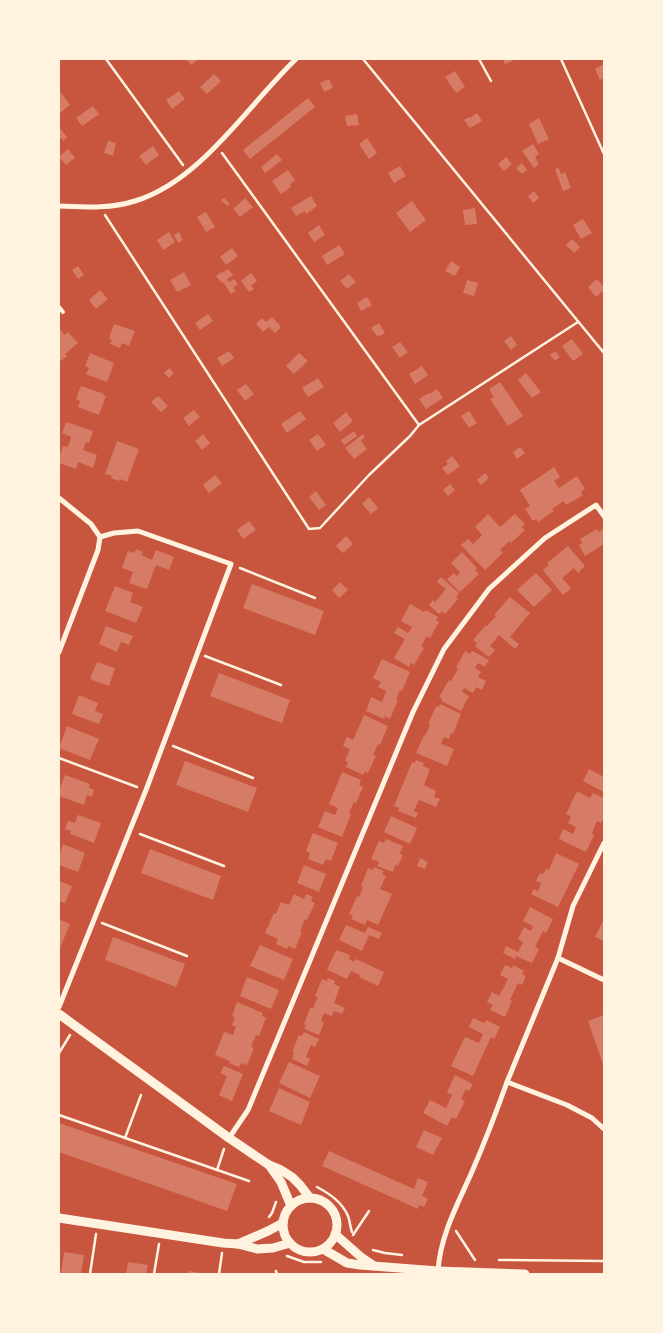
<svg xmlns="http://www.w3.org/2000/svg" width="663" height="1333" font-family="Poppins,sans-serif">
	<rect width="100%" height="100%" fill="#c8553d"/>
	<g fill="#d67c66">
		<path d="M186,59H199L191,65Z"/>
		<path d="M503,59H516L505,64Z"/>
		<path d="M604,64V78L600,80L595,69Z"/>
		<path d="M455,71L465,87L456,93L445,77Z"/>
		<path d="M214,74L221,81L207,94L200,87Z"/>
		<path d="M329,79L333,88L324,92L320,83Z"/>
		<path d="M59,90L70,105L60,113L59,112Z"/>
		<path d="M179,91L185,99L172,109L166,100Z"/>
		<path d="M308,98L315,107L250,159L243,150Z"/>
		<path d="M93,106L99,114L82,126L76,118Z"/>
		<path d="M477,113L482,121L470,128L464,120L469,117L470,118Z"/>
		<path d="M357,114L359,125L347,126L345,116Z"/>
		<path d="M539,118L549,139L538,144L529,124Z"/>
		<path d="M59,127L67,137L63,141L61,138L59,140Z"/>
		<path d="M367,138L377,153L369,159L359,144Z"/>
		<path d="M108,141L116,143L113,156L104,153Z"/>
		<path d="M533,144L539,154L535,157L539,164L534,168L522,151Z"/>
		<path d="M153,146L159,155L146,165L139,156Z"/>
		<path d="M68,149L75,158L66,165L59,157Z"/>
		<path d="M277,154L282,160L265,173L261,167Z"/>
		<path d="M506,157L512,164L504,171L498,164Z"/>
		<path d="M522,163L527,170L522,174L516,168Z"/>
		<path d="M400,166L406,176L394,183L388,173Z"/>
		<path d="M559,168L561,174L565,172L571,188L563,191L555,169Z"/>
		<path d="M288,170L295,180L290,184L291,187L281,194L272,181Z"/>
		<path d="M534,191L539,198L533,203L528,196Z"/>
		<path d="M311,196L317,206L306,214L305,211L296,216L291,208Z"/>
		<path d="M224,198L230,204L227,206L221,200Z"/>
		<path d="M245,198L253,207L240,217L233,209Z"/>
		<path d="M412,201L426,220L410,232L396,213Z"/>
		<path d="M475,208L477,224L465,225L463,210Z"/>
		<path d="M206,212L215,227L206,232L197,217Z"/>
		<path d="M583,219L592,233L581,239L573,225Z"/>
		<path d="M319,225L325,235L314,242L308,233Z"/>
		<path d="M169,232L175,242L163,250L157,240Z"/>
		<path d="M179,232L183,240L178,243L174,235Z"/>
		<path d="M572,239L580,247L574,253L566,245Z"/>
		<path d="M339,245L345,254L327,265L322,256Z"/>
		<path d="M232,248L238,256L226,265L220,257Z"/>
		<path d="M451,261L460,267L455,276L445,271Z"/>
		<path d="M78,266L84,275L78,279L72,270Z"/>
		<path d="M228,269L233,275L227,279L229,282L234,279L238,284L233,288L236,291L231,294L223,282L222,283L216,276L221,272L222,273Z"/>
		<path d="M184,272L191,285L177,292L170,280Z"/>
		<path d="M251,273L257,281L251,286L254,289L249,292L241,281Z"/>
		<path d="M349,274L356,282L347,289L340,281Z"/>
		<path d="M597,279L604,287V290L596,297L588,287Z"/>
		<path d="M467,280L478,283L474,296L463,293Z"/>
		<path d="M100,290L108,299L96,309L89,300Z"/>
		<path d="M367,297L372,305L361,311L357,303Z"/>
		<path d="M208,314L213,321L200,330L195,323Z"/>
		<path d="M272,317L281,327L275,333L269,327L263,332L256,324L262,318L266,322Z"/>
		<path d="M379,323L385,333L380,336L379,335L377,336L371,328Z"/>
		<path d="M114,324L135,331L129,346L122,343L120,348L110,344L112,340L109,338Z"/>
		<path d="M59,328L65,335L68,332L78,343L65,354L67,356L61,361L59,359Z"/>
		<path d="M511,336L517,345L511,350L504,341Z"/>
		<path d="M572,339L583,354L573,361L562,346Z"/>
		<path d="M400,342L408,352L400,358L392,347Z"/>
		<path d="M229,351L234,358L222,366L217,358Z"/>
		<path d="M555,351L560,357L555,361L550,355Z"/>
		<path d="M90,353L114,363L107,382L86,374L89,368L85,366Z"/>
		<path d="M299,353L308,361L294,374L286,366Z"/>
		<path d="M422,366L428,375L415,384L409,374Z"/>
		<path d="M169,368L174,373L169,378L164,373Z"/>
		<path d="M526,373L541,392L532,398L518,380Z"/>
		<path d="M318,378L324,387L308,397L302,388Z"/>
		<path d="M500,382L523,416L508,426L490,399L494,397L489,389Z"/>
		<path d="M246,384L254,394L245,401L237,390Z"/>
		<path d="M81,386L104,394L103,395L106,396L99,415L78,407L80,401L76,399Z"/>
		<path d="M437,389L443,398L426,409L419,399L429,393L430,394Z"/>
		<path d="M158,396L168,406L161,412L151,402Z"/>
		<path d="M194,410L200,417L189,426L183,418Z"/>
		<path d="M300,411L306,419L287,433L281,424Z"/>
		<path d="M469,411L477,423L469,428L461,416Z"/>
		<path d="M346,412L353,421L340,432L333,423Z"/>
		<path d="M66,422L93,431L89,443L86,442L83,450L97,455L93,468L78,462L76,469L59,463V458L63,446L68,447L71,437L62,433Z"/>
		<path d="M354,431L357,436L344,445L341,440Z"/>
		<path d="M203,434L210,443L202,450L195,441Z"/>
		<path d="M318,434L326,445L317,451L309,440Z"/>
		<path d="M363,434L365,437L361,441L367,449L354,459L345,448Z"/>
		<path d="M117,441L139,449L127,482L120,479L119,481L111,478L112,476L105,474Z"/>
		<path d="M520,447L525,453L517,459L513,452Z"/>
		<path d="M452,456L460,466L448,475L442,468L448,464L446,461Z"/>
		<path d="M554,467L560,477L554,481L559,488L577,476L585,489L581,492L583,495L566,505L564,501L559,504L552,509L554,511L538,522L536,519L533,521L525,509L530,506L520,490Z"/>
		<path d="M485,473L489,478L481,485L477,480Z"/>
		<path d="M215,475L222,483L209,493L203,485Z"/>
		<path d="M450,484L455,490L448,496L443,490Z"/>
		<path d="M316,491L326,505L319,510L309,497Z"/>
		<path d="M369,497L378,508L371,514L362,504Z"/>
		<path d="M488,514L500,527L515,514L525,524L522,527L525,530L511,543L509,541L500,550L503,553L485,570L461,545L468,539L473,544L482,535L475,527Z"/>
		<path d="M249,521L256,530L243,539L237,530Z"/>
		<path d="M604,528V544L585,556L579,545L582,543L580,539L597,529L599,532Z"/>
		<path d="M346,536L353,544L343,553L336,546Z"/>
		<path d="M568,546L585,566L578,573L574,568L562,578L571,588L563,595L543,570L549,565L547,563Z"/>
		<path d="M136,549L143,552L141,555L152,560L156,550L174,557L169,570L156,565L147,589L129,583L133,572L122,568L128,551L134,553Z"/>
		<path d="M462,552L477,568L475,570L479,574L460,592L447,579L454,573L457,576L460,572L451,563Z"/>
		<path d="M536,573L552,590L534,607L517,590Z"/>
		<path d="M441,577L459,593L456,597L458,599L445,614L442,611L439,614L429,605L433,600L435,602L446,589L437,582Z"/>
		<path d="M340,582L348,590L339,598L332,590Z"/>
		<path d="M252,584L324,611L315,635L243,608Z"/>
		<path d="M115,586L133,593L130,602L143,607L136,623L105,611Z"/>
		<path d="M510,597L530,613L510,637L519,644L515,649L499,635L490,646L495,650L489,657L475,646L477,643L473,640L486,625L487,626L496,616L494,615Z"/>
		<path d="M410,604L424,612L426,610L438,617L436,620L439,622L430,638L427,636L421,646L424,648L414,665L411,663L409,667L394,658L405,639L394,633L398,627L408,633L412,627L401,621Z"/>
		<path d="M106,626L133,636L129,645L121,642L117,652L99,644Z"/>
		<path d="M465,651L470,654L472,651L489,660L485,667L478,663L475,668L481,672L478,677L486,681L482,690L476,687L473,693L464,688L462,692L469,696L461,711L441,701L442,699L439,697L449,680L451,681L458,669L456,668Z"/>
		<path d="M382,659L410,672L402,691L400,690L396,699L398,700L390,719L385,716L384,719L366,711L371,697L382,702L386,691L378,687L381,682L373,678Z"/>
		<path d="M97,662L115,668L109,686L90,679Z"/>
		<path d="M219,673L290,700L282,723L210,696Z"/>
		<path d="M79,695L98,703L95,711L103,714L99,724L72,714Z"/>
		<path d="M440,704L461,714L453,734L451,733L449,739L444,737L441,744L454,749L447,766L416,753L424,735L425,736L428,730L430,725L428,724L436,706L439,707Z"/>
		<path d="M364,715L388,726L380,745L378,744L373,755L376,756L368,773L365,771L363,775L346,767L348,762L345,761L350,749L343,746L347,737L353,740Z"/>
		<path d="M67,726L99,739L90,760L59,748Z"/>
		<path d="M416,760L424,763L423,766L430,769L424,785L436,791L434,797L440,799L436,807L419,800L414,811L418,813L416,818L398,811L399,808L394,806L412,762L415,763Z"/>
		<path d="M185,761L257,788L248,812L176,785Z"/>
		<path d="M589,769L604,777V792L583,781Z"/>
		<path d="M342,772L361,780L359,785L363,787L356,803L354,802L349,813L351,814L342,837L318,827L325,811L335,815L338,808L329,804Z"/>
		<path d="M65,775L90,784L89,788L94,790L92,797L87,795L84,805L59,796V791Z"/>
		<path d="M577,791L590,798L593,793L604,798L603,803L604,804V816L601,823L597,821L592,833L594,835L586,852L559,839L563,829L573,834L576,827L568,823L571,816L566,814Z"/>
		<path d="M78,815L101,823L94,843L70,834L71,831L65,829L68,821L75,823Z"/>
		<path d="M391,816L417,828L410,844L384,832Z"/>
		<path d="M313,833L338,843L331,861L326,859L323,865L308,859L310,853L306,851Z"/>
		<path d="M386,839L403,846L400,854L403,855L398,866L395,865L393,872L377,866L379,862L371,859L379,841L384,843Z"/>
		<path d="M63,844L85,853L78,872L59,865V856Z"/>
		<path d="M150,849L221,876L213,900L141,873Z"/>
		<path d="M556,853L579,864L558,907L531,894L534,889L538,891L541,883L536,881L540,873L543,874L546,869L549,870Z"/>
		<path d="M420,858L428,862L425,869L417,866Z"/>
		<path d="M304,865L326,874L319,892L297,883Z"/>
		<path d="M374,867L384,871L382,874L386,876L380,889L392,894L378,925L367,920L365,925L351,919L353,915L349,914L357,896L359,897L363,887L361,886L368,868L373,870Z"/>
		<path d="M59,881L72,886L65,903L59,901Z"/>
		<path d="M294,894L304,899L306,894L313,897L311,901L315,903L307,920L305,919L300,931L302,932L295,949L288,946L287,949L276,944L278,939L265,933L274,913L276,914L281,902L289,905Z"/>
		<path d="M530,907L553,919L546,933L543,931L535,947L539,949L532,963L516,956L515,959L503,953L506,946L518,952L523,942L518,939L524,927L531,931L533,926L523,921Z"/>
		<path d="M59,919L70,924L60,948L59,947Z"/>
		<path d="M604,919V941L595,937Z"/>
		<path d="M346,925L365,933L368,927L382,933L379,939L369,935L362,951L339,940Z"/>
		<path d="M113,937L185,964L176,987L105,960Z"/>
		<path d="M260,945L293,959L284,980L250,966Z"/>
		<path d="M336,950L350,955L349,959L354,962L356,959L384,972L378,986L359,977L360,975L351,971L347,979L327,970Z"/>
		<path d="M505,965L512,968L513,965L524,971L522,974L526,976L522,985L518,983L510,1000L512,1001L505,1017L490,1010L493,1005L487,1002L492,992L499,996L504,987L508,979L500,975Z"/>
		<path d="M247,977L279,990L271,1009L240,996Z"/>
		<path d="M328,978L335,981L334,984L340,987L334,1003L345,1008L342,1014L334,1011L332,1016L324,1013L321,1021L324,1023L319,1035L304,1029L306,1025L304,1024L310,1008H313L318,997L315,996L322,979L327,981Z"/>
		<path d="M237,1002L263,1013L262,1016L266,1018L259,1036L256,1035L251,1047L254,1048L247,1065L241,1063L239,1067L229,1063L230,1061L215,1055L224,1032L233,1035L236,1027L232,1025L235,1017L232,1016Z"/>
		<path d="M604,1015V1067L588,1021Z"/>
		<path d="M473,1018L484,1023L486,1020L500,1027L494,1039L491,1037L473,1076L451,1066L465,1037L479,1043L483,1034L469,1027Z"/>
		<path d="M304,1032L319,1039L315,1047L311,1045L306,1057L310,1059L307,1066L292,1059L294,1053L292,1052L299,1035L302,1036Z"/>
		<path d="M289,1062L320,1076L310,1098L279,1083Z"/>
		<path d="M224,1066L243,1074L232,1101L219,1095L227,1076L220,1073Z"/>
		<path d="M455,1075L473,1084L469,1091L466,1089L461,1099L465,1101L456,1119L452,1117L447,1126L423,1113L430,1100L446,1108L452,1095L447,1092Z"/>
		<path d="M279,1088L310,1102L301,1125L269,1111Z"/>
		<path d="M59,1123L237,1184L227,1211L59,1152Z"/>
		<path d="M424,1130L442,1138L433,1155L416,1147Z"/>
		<path d="M329,1151L414,1189L418,1178L428,1182L422,1196L428,1199L424,1207L419,1205L418,1209L322,1166Z"/>
		<path d="M64,1252L84,1255L81,1274H61Z"/>
		<path d="M128,1262L148,1265L146,1274H126Z"/>
		<path d="M189,1271L201,1273V1274H189Z"/>
	</g>
	<g fill="none" stroke-linecap="round" stroke-linejoin="round">
		<g stroke="#fff3e0" stroke-width="2.5">
			<path d="M106,59L183,165"/>
			<path d="M363,59L604,353"/>
			<path d="M479,59L491,81"/>
			<path d="M561,59L604,154"/>
			<path d="M222,153L419,425"/>
			<path d="M105,215L309,529L320,528L369,475L410,436L419,425L578,322"/>
			<path d="M240,568L315,598"/>
			<path d="M205,656L281,685"/>
			<path d="M173,746L253,778"/>
			<path d="M59,758L137,787"/>
			<path d="M140,834L224,866"/>
			<path d="M102,923L187,956"/>
			<path d="M59,1053L70,1035"/>
			<path d="M59,1115L249,1181"/>
			<path d="M125,1138L141,1095"/>
			<path d="M217,1170L224,1149"/>
			<path d="M317,1187C330,1194 342,1202 348,1216C350,1221 350,1227 352,1232"/>
			<path d="M269,1217L272,1213L276,1202"/>
			<path d="M456,1231L475,1260"/>
			<path d="M353,1235L369,1211"/>
			<path d="M373,1250L385,1253L402,1255"/>
			<path d="M287,1256L304,1262H321"/>
			<path d="M499,1260L604,1261"/>
			<path d="M276,1271L277,1274"/>
			<path d="M90,1274L96,1234"/>
			<path d="M154,1274L159,1244"/>
			<path d="M219,1274L222,1253"/>
		</g>
		<path stroke="#fff3e0" stroke-width="4" d="M59,307L63,312"/>
		<g stroke="#fff3e0" stroke-width="5">
			<path d="M59,206C84,207 110,209 135,201C201,181 248,105 296,59"/>
			<path d="M59,498L91,524L100,537"/>
			<path d="M59,652L98,550L100,537"/>
			<path d="M558,958L604,980"/>
			<path d="M59,1007L146,790L231,564L138,531L114,533L100,537"/>
			<path d="M507,1082L558,958L573,906L604,843"/>
			<path d="M229,1138L248,1110L413,712L444,649L489,589L545,538L596,505L604,516"/>
			<path d="M438,1271C440,1237 457,1205 471,1174C484,1144 496,1113 507,1082L567,1105L592,1118L604,1129"/>
		</g>
		<g stroke="#fff3e0" stroke-width="9">
			<path d="M59,1014L229,1138L269,1165L281,1170L292,1177L300,1185L310,1198"/>
			<path d="M269,1165L281,1182L291,1206"/>
			<circle cx="310" cy="1225" r="27"/>
			<path d="M59,1218L223,1243L238,1244L257,1249L273,1248L290,1243"/>
			<path d="M335,1234L361,1257L374,1266"/>
			<path d="M238,1244L268,1231L283,1223"/>
			<path d="M323,1249L347,1263L360,1265L438,1271L525,1274"/>
		</g>
	</g>
	<rect width="663" height="1333" fill="none" stroke="#fff3e0" stroke-width="120"/>
</svg>
